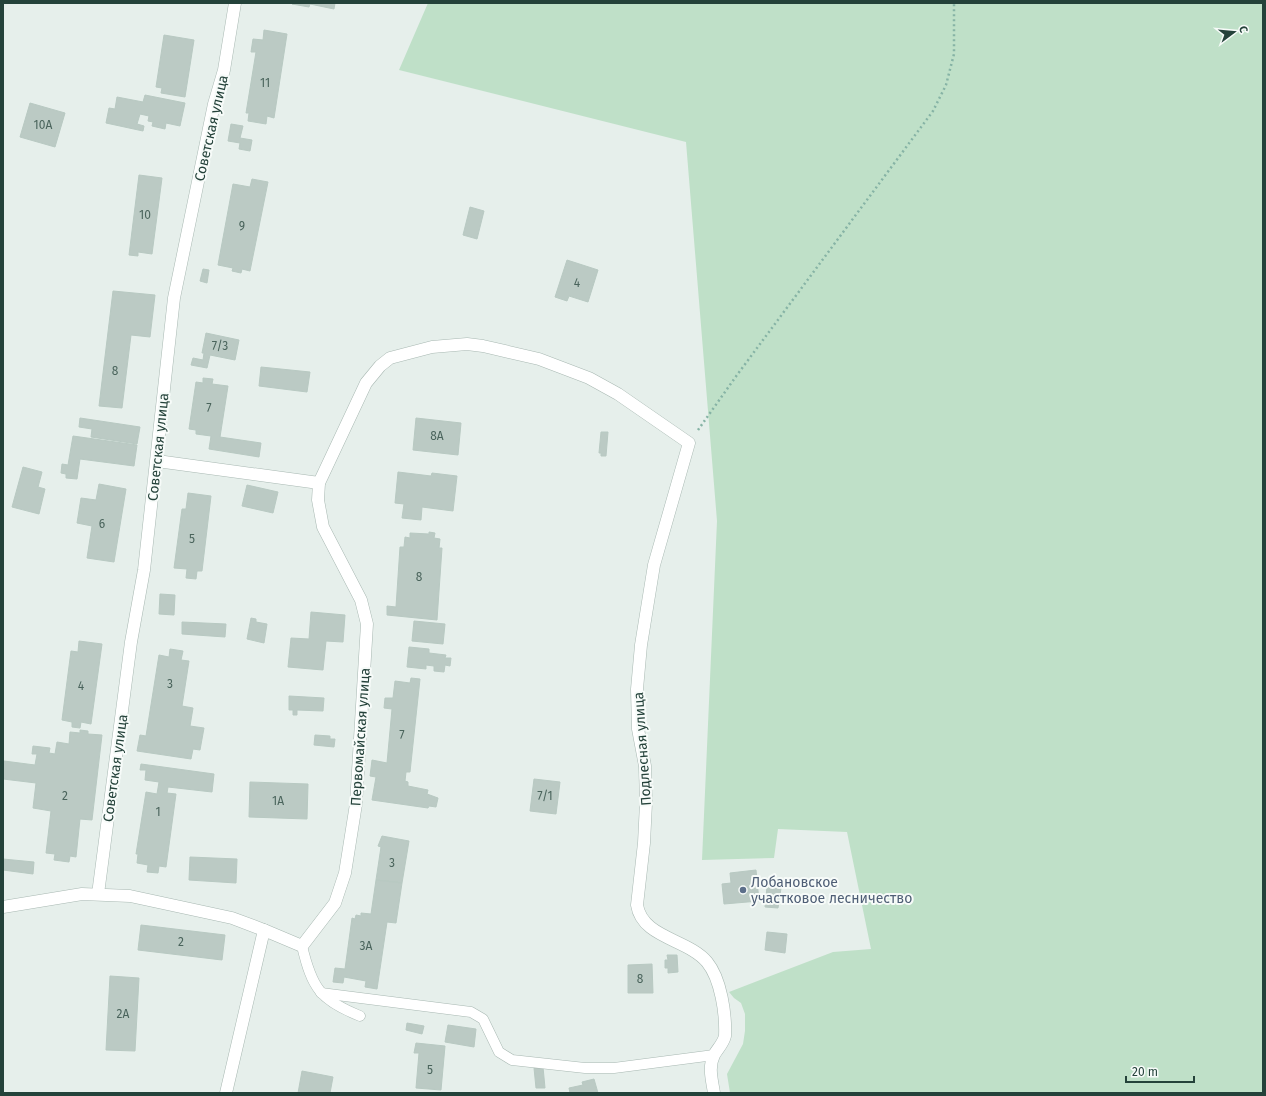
<svg xmlns="http://www.w3.org/2000/svg" width="1266" height="1096" font-family="'Fira Sans',sans-serif">
	<rect width="100%" height="100%" fill="#e6efeb"/>
	<path fill="#bfe0c8" d="M428,3H1263V1093H730L727,1074L743,1044L745,1031V1014L741,1003L734,998L729,992L833,952L871,949L847,832L778,829L774,858L702,860L717,521L686,142L399,70Z"/>
	<g fill="#bbcac4" stroke="#b8c9c2">
		<path d="M335,3L334,9L310,4L309,7L292,4Z"/>
		<path d="M264,30L287,34L274,118L267,116L266,124L248,121L249,113H246L256,52H251L253,39L263,40Z"/>
		<path d="M164,35L194,40L185,97L161,93L162,88L156,87Z"/>
		<path d="M145,95L185,103L180,126L166,123L165,129L152,126L153,122L148,121L149,116L140,114L137,124L144,126L143,131L106,123L109,108L115,109L117,97L143,102Z"/>
		<path d="M30,103L65,113L55,147L20,137Z"/>
		<path d="M231,124L243,126L240,138L252,140L250,151L239,149L240,143L228,141Z"/>
		<path d="M139,175L162,178L152,254L138,252V256L129,255Z"/>
		<path d="M252,179L268,182L250,271L242,269L241,273L232,271L233,268L218,265L233,184L250,187Z"/>
		<path d="M470,207L484,211L477,239L463,235Z"/>
		<path d="M567,260L598,270L588,302L569,296L567,301L555,297Z"/>
		<path d="M203,269L209,270L207,283L200,281Z"/>
		<path d="M113,291L155,295L150,337L131,335L122,408L99,406Z"/>
		<path d="M206,333L239,340L235,360L210,355L207,368L191,365L193,358L203,360L204,353H202Z"/>
		<path d="M261,367L310,372L307,392L259,386Z"/>
		<path d="M203,378L213,379L212,384L228,386L220,437L261,443L259,457L209,449L211,436L196,434V430L189,429L196,382L203,383Z"/>
		<path d="M80,418L140,427L137,444L91,437L92,429L79,427Z"/>
		<path d="M416,418L461,423L458,455L413,450Z"/>
		<path d="M601,432H608L606,456H601V453H599Z"/>
		<path d="M73,436L137,445L134,466L80,459L77,479L66,478V474L61,473L62,464L68,465Z"/>
		<path d="M23,467L42,472L38,487L45,489L39,514L12,507Z"/>
		<path d="M398,472L431,476L432,473L457,476L453,511L422,507L421,520L402,518L404,504L395,503Z"/>
		<path d="M99,484L126,489L114,562L87,558L92,526L77,523L81,498L96,500Z"/>
		<path d="M247,485L278,492L273,513L242,506Z"/>
		<path d="M188,493L211,496L202,571H197L196,579L186,578L187,569L174,568L182,509H186Z"/>
		<path d="M429,532L435,533L434,538L440,539L439,548H442L437,620L387,615V606L396,607L400,547H404L405,537L410,538V533L429,534Z"/>
		<path d="M160,594L175,595L174,615L159,614Z"/>
		<path d="M311,612L345,615L343,642L326,641L323,670L288,667L291,638L309,639Z"/>
		<path d="M251,618L256,619V622L267,624L264,643L247,639Z"/>
		<path d="M414,621L445,624L443,644L412,641Z"/>
		<path d="M182,622L226,624L225,637L182,634Z"/>
		<path d="M79,641L102,644L91,724L81,722L80,728L72,727V722L62,720L71,651L78,652Z"/>
		<path d="M409,647L429,649V653L446,655L445,658H451L450,666L445,665L444,672L434,671V666L426,665V669L407,667Z"/>
		<path d="M170,649L183,651L181,660L189,661L182,706L193,708L190,726L204,728L200,750L193,749L191,759L137,751L140,735L146,736L159,655L169,657Z"/>
		<path d="M411,678L420,679L410,772H406L405,781L408,782V786L428,790L427,794L438,798L436,807L429,806L428,808L372,800L376,777L370,776L372,760L387,763L392,709L384,708L385,698H393L395,681L410,683Z"/>
		<path d="M289,696L324,698L323,711L297,710V715H293V710H289Z"/>
		<path d="M80,730L88,731V734L102,735L92,820L80,819L76,857L70,856L69,862L54,860L55,854L46,853L51,811L33,808L36,783L3,779V765L4,761L35,765L37,754H32L33,746L50,748L49,753L55,754L57,742L69,744L70,732L80,733Z"/>
		<path d="M315,735L330,736V739H335L334,747L314,745Z"/>
		<path d="M141,764L214,774L212,792L168,787L167,793L176,794L166,867L159,866L158,873L147,872L148,865L137,863L138,854H136L146,792L157,794L159,782L145,780L146,770H140Z"/>
		<path d="M534,779L560,782L556,814L530,811Z"/>
		<path d="M250,782L308,784L307,819L249,817Z"/>
		<path d="M382,836L409,841L402,883L376,880L381,847L378,846Z"/>
		<path d="M190,857L237,859L236,883L189,880Z"/>
		<path d="M3,859L34,862L33,874L3,870Z"/>
		<path d="M756,870L759,901L724,904L722,884L731,883L730,873Z"/>
		<path d="M376,880L402,883L396,923L387,922L377,989L365,987L366,981L344,977L343,983L333,982L335,968L345,969L352,918L355,919L356,915L361,916V913L371,914Z"/>
		<path d="M767,887L781,888L778,908L765,907Z"/>
		<path d="M141,925L225,935L222,960L138,950Z"/>
		<path d="M767,932L787,934L785,953L765,950Z"/>
		<path d="M667,955H677L678,972L668,973V968H665V960H668Z"/>
		<path d="M652,964L653,993H628V965Z"/>
		<path d="M110,976L139,978L135,1051L106,1050Z"/>
		<path d="M407,1023L424,1026L422,1034L406,1030Z"/>
		<path d="M448,1025L476,1029L474,1047L445,1042Z"/>
		<path d="M416,1043L445,1046L441,1090L416,1088L419,1053H414Z"/>
		<path d="M543,1067L545,1088H536L534,1068Z"/>
		<path d="M302,1071L333,1077L330,1093H298Z"/>
		<path d="M594,1079L598,1093H570L569,1088L583,1085L582,1082Z"/>
	</g>
	<g fill="none" stroke-linecap="round" stroke-linejoin="round">
		<g stroke="#a8b8b2" stroke-width="11">
			<g id="service">
				<path d="M302,946C312,988 320,1000 360,1016"/>
				<path d="M321,993L471,1012L483,1019L499,1052L512,1060L585,1068H614L714,1055"/>
			</g>
		</g>
		<g stroke="#a8b8b2" stroke-width="13">
			<g id="minor">
				<path d="M157,461L319,483"/>
				<path d="M98,894L131,642L144,570L174,298L214,104L224,70L235,3"/>
				<path d="M3,907L82,894L130,896L232,918L264,930"/>
				<path d="M226,1093L264,930L302,946L335,903L345,873L356,804L367,624L361,600L323,527L318,500L319,483L366,383L380,366L390,358L432,347L467,344L483,346L539,359L589,378L618,394L689,443L654,565L641,645L637,689L638,729L645,766L646,803L644,843L637,905C642,938 688,939 707,962C721,979 726,1014 725,1036C723,1044 718,1048 714,1055C708,1067 712,1080 714,1093"/>
			</g>
		</g>
		<path stroke="#86b3a5" stroke-width="2.5" stroke-dasharray="2 3" stroke-linecap="butt" d="M698,430L737,375L933,111L946,85L954,54V3"/>
		<use href="#service" stroke="#fff" stroke-width="10"/>
		<use href="#minor" stroke="#fff" stroke-width="12"/>
	</g>
	<circle fill="#5c6f8a" stroke="#f7fbf9" stroke-width="1.5" cx="743" cy="890" r="4"/>
	<g text-anchor="middle" stroke-width="4" stroke-linejoin="round" paint-order="stroke">
		<g font-size="12" fill="#4a645c">
			<text x="265" y="87">11</text>
			<text x="43" y="129">10А</text>
			<text x="145" y="219">10</text>
			<text x="242" y="230">9</text>
			<text x="577" y="287">4</text>
			<text x="220" y="350">7/3</text>
			<text x="115" y="375">8</text>
			<text x="209" y="412">7</text>
			<text x="437" y="440">8А</text>
			<text x="102" y="528">6</text>
			<text x="192" y="543">5</text>
			<text x="419" y="581">8</text>
			<text x="170" y="688">3</text>
			<text x="81" y="690">4</text>
			<text x="402" y="739">7</text>
			<text x="65" y="800">2</text>
			<text x="545" y="800">7/1</text>
			<text x="278" y="805">1А</text>
			<text x="158" y="816">1</text>
			<text x="392" y="867">3</text>
			<text x="181" y="946">2</text>
			<text x="366" y="950">3А</text>
			<text x="640" y="983">8</text>
			<text x="123" y="1018">2А</text>
			<text x="430" y="1074">5</text>
		</g>
		<g font-size="14" fill="#24423a" stroke="#f7fbf9">
			<text transform="translate(211 128) rotate(-77)" y="5">Советская улица</text>
			<text transform="translate(158 447) rotate(-84)" y="5">Советская улица</text>
			<text transform="translate(360 737) rotate(-86)" y="5">Первомайская улица</text>
			<text transform="translate(642 749) rotate(-94)" y="5">Подлесная улица</text>
			<text transform="translate(115 768) rotate(-82)" y="5">Советская улица</text>
		</g>
		<g font-size="14" fill="#4e5e75" stroke="#f7fbf9" text-anchor="start">
			<text x="751" y="887">Лобановское<tspan x="751" dy="16">участковое лесничество</tspan></text>
		</g>
	</g>
	<rect width="1266" height="1096" fill="none" stroke="#24423a" stroke-width="8"/>
	<g transform="translate(1234 32) rotate(74)" stroke="#f7fbf9" stroke-width="3" paint-order="stroke">
	<path d="M0-3L7 15L0 10L-7 15Z" fill="#24423a"/>
	<text y="-6" font-size="11" font-weight="bold" text-anchor="middle" fill="#24423a">С</text>
	</g>
	<path d="M1126 1076v6h68v-6" fill="none" stroke="#24423a" stroke-width="2"/>
	<text x="1132" y="1076" font-size="12" fill="#24423a" stroke="#f7fbf9" stroke-width="3" paint-order="stroke">20 m</text>
</svg>
